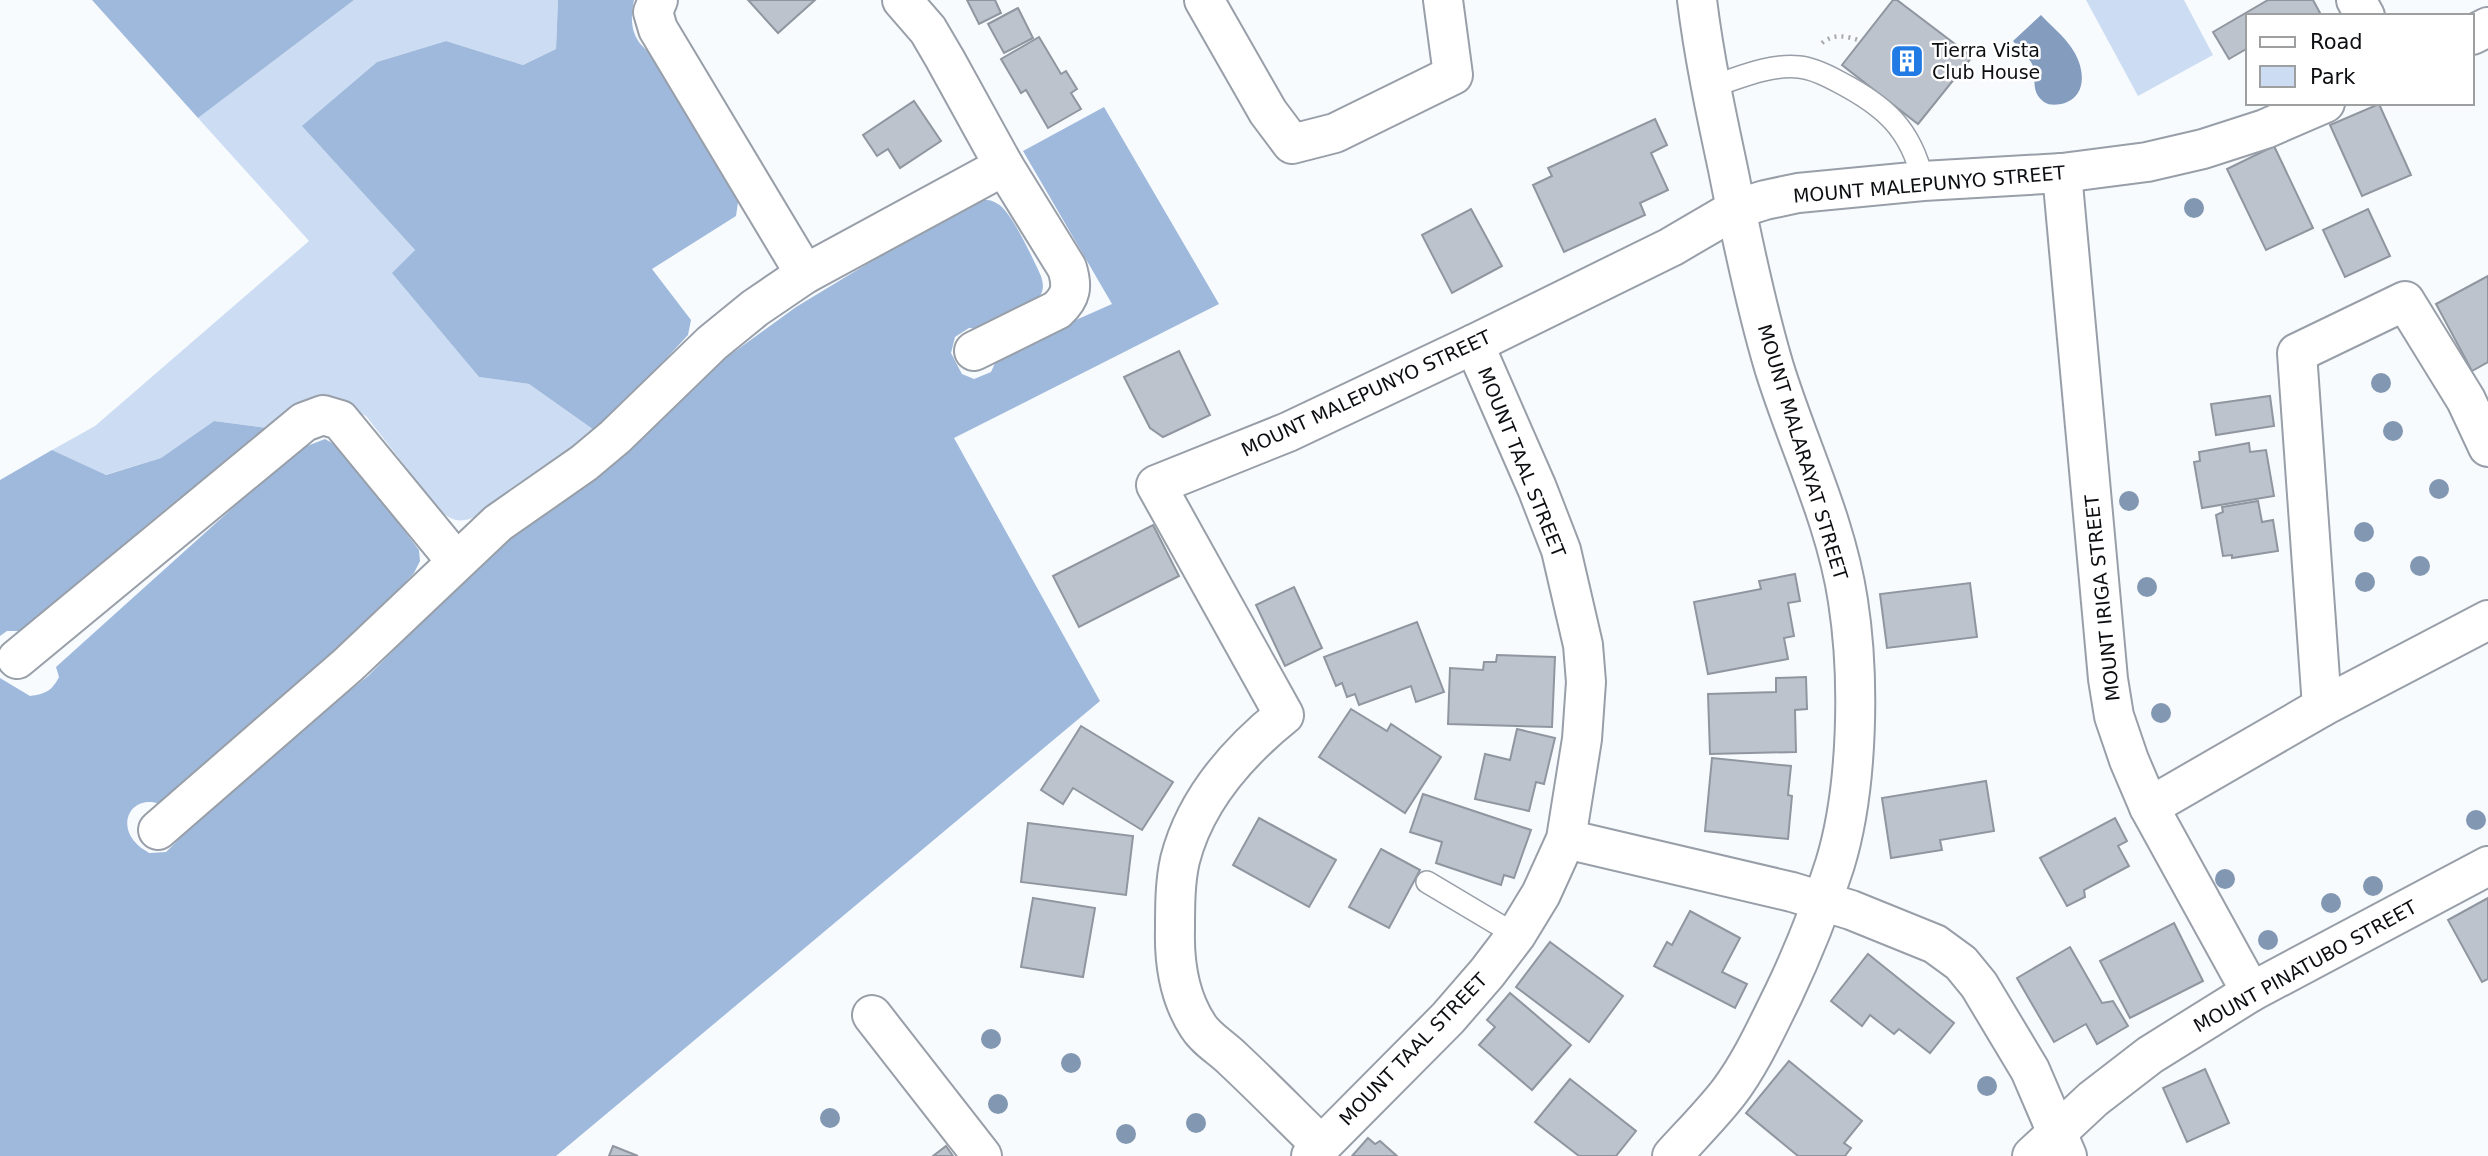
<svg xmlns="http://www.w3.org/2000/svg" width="2488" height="1156" font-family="'DejaVu Sans',sans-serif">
	<rect width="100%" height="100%" fill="#f8fbfe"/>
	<g fill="#ccddf3">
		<path d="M354,0H558L556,49L523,65L446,41L377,62L303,126L415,250L393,273L479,377L529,384L594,430C563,460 535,479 497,500C487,506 476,519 465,520C455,522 448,517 440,511L366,416L346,407L282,430L214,421L161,458L105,475L52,450L95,426L309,241L198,118Z"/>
		<path d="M2086,0H2184L2213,55L2138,96Z"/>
	</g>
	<g fill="#9fb9dc">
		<path d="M92,0H354L198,118Z"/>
		<path d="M558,0H634C628,28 634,46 661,59L738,202L736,216L652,269L691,320L688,335L610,419L594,430L529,384L479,377L392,273L415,250L302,126L377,62L446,41L523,65L556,49Z"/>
		<path d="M1104,107L1219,304L954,438L1100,701L556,1156H0V678L30,696C45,694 52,691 59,677L56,667L287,459L307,446L325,439L341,448L419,550L420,561L414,573L340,652L160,804C133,794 116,822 136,843C139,847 145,850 149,853L166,852L180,838V827L368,676L512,531L716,365L796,307L971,201C980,200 989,198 998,204C1012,212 1033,259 1041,276C1044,286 1044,292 1037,300L986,329L969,328L955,337L951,353L962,374L974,379L991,372L999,354L1112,304L1023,151Z"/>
		<path d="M214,421L282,430C187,480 109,560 28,631H7L0,636V480L52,450L106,475L161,458Z"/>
	</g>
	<path fill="#849dbf" d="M2041,15C2051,26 2063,35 2071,47C2084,65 2089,94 2065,103C2058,105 2050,106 2044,102C2028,90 2039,75 2031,62C2026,54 2018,48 2013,41Z"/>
	<g fill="#bcc3cc" stroke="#8f969f" stroke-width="2">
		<path d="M748,0H815L778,33Z"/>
		<path d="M967,0H995L1001,13L979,24Z"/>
		<path d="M1893,0H1897L1972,57L1918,124L1842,65Z"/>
		<path d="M2268,0H2313L2320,13L2315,16H2248V48L2229,59L2213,32Z"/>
		<path d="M1018,8L1033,38L1004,53L988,24Z"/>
		<path d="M1039,37L1061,74L1066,71L1077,89L1071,93L1081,109L1048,128L1026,90L1021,93L1001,59Z"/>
		<path d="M914,101L941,141L900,168L888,149L877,156L863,135Z"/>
		<path d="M2379,104L2411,175L2362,196L2330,125Z"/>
		<path d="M1655,119L1667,145L1651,153L1668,190L1640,203L1645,215L1564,252L1533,185L1552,176L1548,168Z"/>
		<path d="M2274,146L2313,228L2266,250L2227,169Z"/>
		<path d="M1471,209L1502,266L1452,293L1422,235Z"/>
		<path d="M2368,209L2390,256L2345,277L2323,230Z"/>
		<path d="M2488,276V362L2472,371L2436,304Z"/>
		<path d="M1179,351L1210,415L1163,437L1150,428L1124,377Z"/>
		<path d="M2270,396L2274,426L2216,435L2211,404Z"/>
		<path d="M2249,443L2250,452L2266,450L2274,496L2202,508L2194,462L2200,461L2199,452Z"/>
		<path d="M2258,501L2262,522L2273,520L2278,551L2232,558V555L2223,556L2216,515L2223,512L2222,507Z"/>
		<path d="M1153,525L1179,576L1079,627L1053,576Z"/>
		<path d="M1795,574L1800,601L1788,603L1794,636L1784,638L1788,659L1708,674L1694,602L1761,589L1759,581Z"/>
		<path d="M1970,583L1977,637L1887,648L1880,594Z"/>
		<path d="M1294,587L1322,648L1285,666L1256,605Z"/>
		<path d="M1417,622L1444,692L1416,702L1411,686L1359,705L1355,694L1347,697L1342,683L1336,686L1324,657Z"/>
		<path d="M1497,655L1555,657L1552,727L1448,724L1450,668L1483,670L1484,662H1496Z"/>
		<path d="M1806,677L1807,709L1795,710L1796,752L1710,754L1708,694L1776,692V678Z"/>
		<path d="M1351,709L1387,731L1391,724L1441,757L1405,813L1319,757Z"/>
		<path d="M1081,726L1173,782L1142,830L1073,788L1063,804L1041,790Z"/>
		<path d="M1517,729L1555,738L1544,784L1536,782L1529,811L1475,799L1485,754L1510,760Z"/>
		<path d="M1712,758L1791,766L1788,795L1792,796L1788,839L1705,831Z"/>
		<path d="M1986,781L1994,831L1940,840L1942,850L1891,858L1882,798Z"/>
		<path d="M1423,794L1531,830L1514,878L1504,875L1501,885L1436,863L1442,842L1410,832Z"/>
		<path d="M1259,818L1336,860L1309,907L1233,865Z"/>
		<path d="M2115,818L2127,841L2118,846L2129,866L2084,890L2085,897L2067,906L2040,858Z"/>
		<path d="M1028,823L1133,836L1126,895L1021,882Z"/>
		<path d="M1381,849L1420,870L1389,928L1349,907Z"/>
		<path d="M1033,898L1095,908L1083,977L1021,967Z"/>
		<path d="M2488,898V979L2482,982L2448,920Z"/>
		<path d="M1690,911L1740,938L1722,972L1747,984L1735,1008L1654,966L1667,942L1672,945Z"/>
		<path d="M2174,923L2203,981L2130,1018L2100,961Z"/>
		<path d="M1550,942L1623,996L1589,1042L1516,987Z"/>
		<path d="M2070,947L2102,1003L2113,1001L2128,1026L2097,1044L2086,1024L2054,1042L2017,978Z"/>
		<path d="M1868,954L1954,1023L1930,1053L1899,1029L1894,1034L1870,1015L1862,1026L1831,1001Z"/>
		<path d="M1510,993L1571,1045L1532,1090L1479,1045L1495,1027L1487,1020Z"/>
		<path d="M1789,1061L1862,1121L1844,1143L1851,1148L1845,1156H1798L1746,1113Z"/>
		<path d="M2205,1069L2229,1123L2187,1142L2163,1088Z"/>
		<path d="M1570,1079L1636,1131L1616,1156H1579L1535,1122Z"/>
		<path d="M1368,1138L1375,1144L1380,1141L1397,1156H1352Z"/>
		<path d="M613,1146L638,1156H609Z"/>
		<path d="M946,1146L953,1156H933Z"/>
	</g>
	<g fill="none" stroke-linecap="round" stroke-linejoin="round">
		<g stroke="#989fa8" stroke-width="24">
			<g id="service">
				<path d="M1710,87C1739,78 1768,64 1799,67C1812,68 1828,76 1839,82C1885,106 1911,129 1923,181"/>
				<path d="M1427,882L1516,935"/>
			</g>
		</g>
		<g stroke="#989fa8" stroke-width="42">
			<g id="minor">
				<path d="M658,0L653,12L658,29L805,274"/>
				<path d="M902,0L928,30L945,59L1004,166L1067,268C1073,287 1071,297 1057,310L974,351"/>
				<path d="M1204,0L1268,112L1292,144L1335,133L1453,75L1443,0"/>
				<path d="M2356,0L2365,16"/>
				<path d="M2472,35L2488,27"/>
				<path d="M2062,173L2108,679L2114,716L2129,760L2149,807L2251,992"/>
				<path d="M17,659L304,422L323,415L340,420L456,561"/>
				<path d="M2322,707L2297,353L2405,301L2466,400L2488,447"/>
				<path d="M2149,807L2322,707L2488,620"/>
				<path d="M158,830L348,665L498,523L584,463L615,437L712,343L755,308L805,274L1004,166"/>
				<path d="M1566,839L1792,892L1851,910L1935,944L1961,963L1979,985L2030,1070L2067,1156"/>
				<path d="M872,1015L982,1156"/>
				<path d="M1321,1145C1291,1116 1263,1087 1233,1059C1222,1048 1206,1039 1198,1026C1179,997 1174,963 1175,929C1175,906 1175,882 1180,860C1195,801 1238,752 1284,715L1156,485L1288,432L1474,344L1671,247L1736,209L1765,200L1798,193L1923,181L2062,173L2147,162L2203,149L2265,129L2325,103"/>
				<path d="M1311,1156L1448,1018L1487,973L1516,935L1541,894L1566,839L1582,739L1586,682L1583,645L1561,550L1537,488L1474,344"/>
				<path d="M1672,1156C1691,1135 1712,1114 1729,1092C1751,1063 1767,1027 1783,995C1803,953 1821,908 1835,864C1858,789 1860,678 1848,601C1836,520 1798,445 1774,367C1755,303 1741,235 1728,169C1716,113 1704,57 1697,0"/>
				<path d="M2032,1156L2093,1099L2150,1055L2251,992L2488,866"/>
			</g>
		</g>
		<path stroke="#a8aaad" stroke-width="4.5" stroke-dasharray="2 5" stroke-linecap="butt" d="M1822,43C1834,33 1847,36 1861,41"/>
		<use href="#service" stroke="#fff" stroke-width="21"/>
		<use href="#minor" stroke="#fff" stroke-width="38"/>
	</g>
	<g fill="#8297b1">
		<circle cx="2194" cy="208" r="10"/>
		<circle cx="2381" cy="383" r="10"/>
		<circle cx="2393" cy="431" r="10"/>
		<circle cx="2439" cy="489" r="10"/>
		<circle cx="2129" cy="501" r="10"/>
		<circle cx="2364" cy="532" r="10"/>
		<circle cx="2420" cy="566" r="10"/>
		<circle cx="2365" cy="582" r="10"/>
		<circle cx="2147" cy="587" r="10"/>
		<circle cx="2161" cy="713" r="10"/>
		<circle cx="2476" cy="820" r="10"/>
		<circle cx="2225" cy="879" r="10"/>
		<circle cx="2373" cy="886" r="10"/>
		<circle cx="2331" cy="903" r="10"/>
		<circle cx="2268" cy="940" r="10"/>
		<circle cx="991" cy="1039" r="10"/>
		<circle cx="1071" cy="1063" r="10"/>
		<circle cx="1987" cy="1086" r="10"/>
		<circle cx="998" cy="1104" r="10"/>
		<circle cx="830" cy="1118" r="10"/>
		<circle cx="1196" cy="1123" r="10"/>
		<circle cx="1126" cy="1134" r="10"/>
	</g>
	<defs>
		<g id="building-square" transform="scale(1.75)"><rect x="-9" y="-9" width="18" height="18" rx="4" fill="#227be5" stroke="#fff"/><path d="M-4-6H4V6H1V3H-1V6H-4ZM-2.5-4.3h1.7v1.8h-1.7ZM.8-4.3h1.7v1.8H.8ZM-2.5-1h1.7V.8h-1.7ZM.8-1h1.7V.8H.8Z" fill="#fff"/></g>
	</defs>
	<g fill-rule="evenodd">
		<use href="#building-square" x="1907" y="61"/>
	</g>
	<g text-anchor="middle" stroke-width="5" stroke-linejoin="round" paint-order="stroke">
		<g font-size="19" fill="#0c0e11" stroke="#fff" text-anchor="start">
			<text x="1932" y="57">Tierra Vista<tspan x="1932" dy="22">Club House</tspan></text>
		</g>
		<g font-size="19" fill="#0c0e11" stroke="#fff">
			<text transform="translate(1929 184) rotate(-5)" y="7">MOUNT MALEPUNYO STREET</text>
			<text transform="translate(1366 393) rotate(-25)" y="7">MOUNT MALEPUNYO STREET</text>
			<text transform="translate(1803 452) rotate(73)" y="7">MOUNT MALARAYAT STREET</text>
			<text transform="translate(1522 462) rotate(68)" y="7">MOUNT TAAL STREET</text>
			<text transform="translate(2102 598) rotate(-96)" y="7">MOUNT IRIGA STREET</text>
			<text transform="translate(2305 966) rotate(-29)" y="7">MOUNT PINATUBO STREET</text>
			<text transform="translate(1413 1049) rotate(-46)" y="7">MOUNT TAAL STREET</text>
		</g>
	</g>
	<rect x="2246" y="14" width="228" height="91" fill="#ffffff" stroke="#9e9fa0" stroke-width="2"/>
	<rect x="2260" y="37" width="35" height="10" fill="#ffffff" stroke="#9e9fa0" stroke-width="2"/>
	<text x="2310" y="49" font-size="21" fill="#0c0e11">Road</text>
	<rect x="2260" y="66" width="35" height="21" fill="#ccddf3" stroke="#9e9fa0" stroke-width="2"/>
	<text x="2310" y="84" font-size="21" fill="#0c0e11">Park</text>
</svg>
